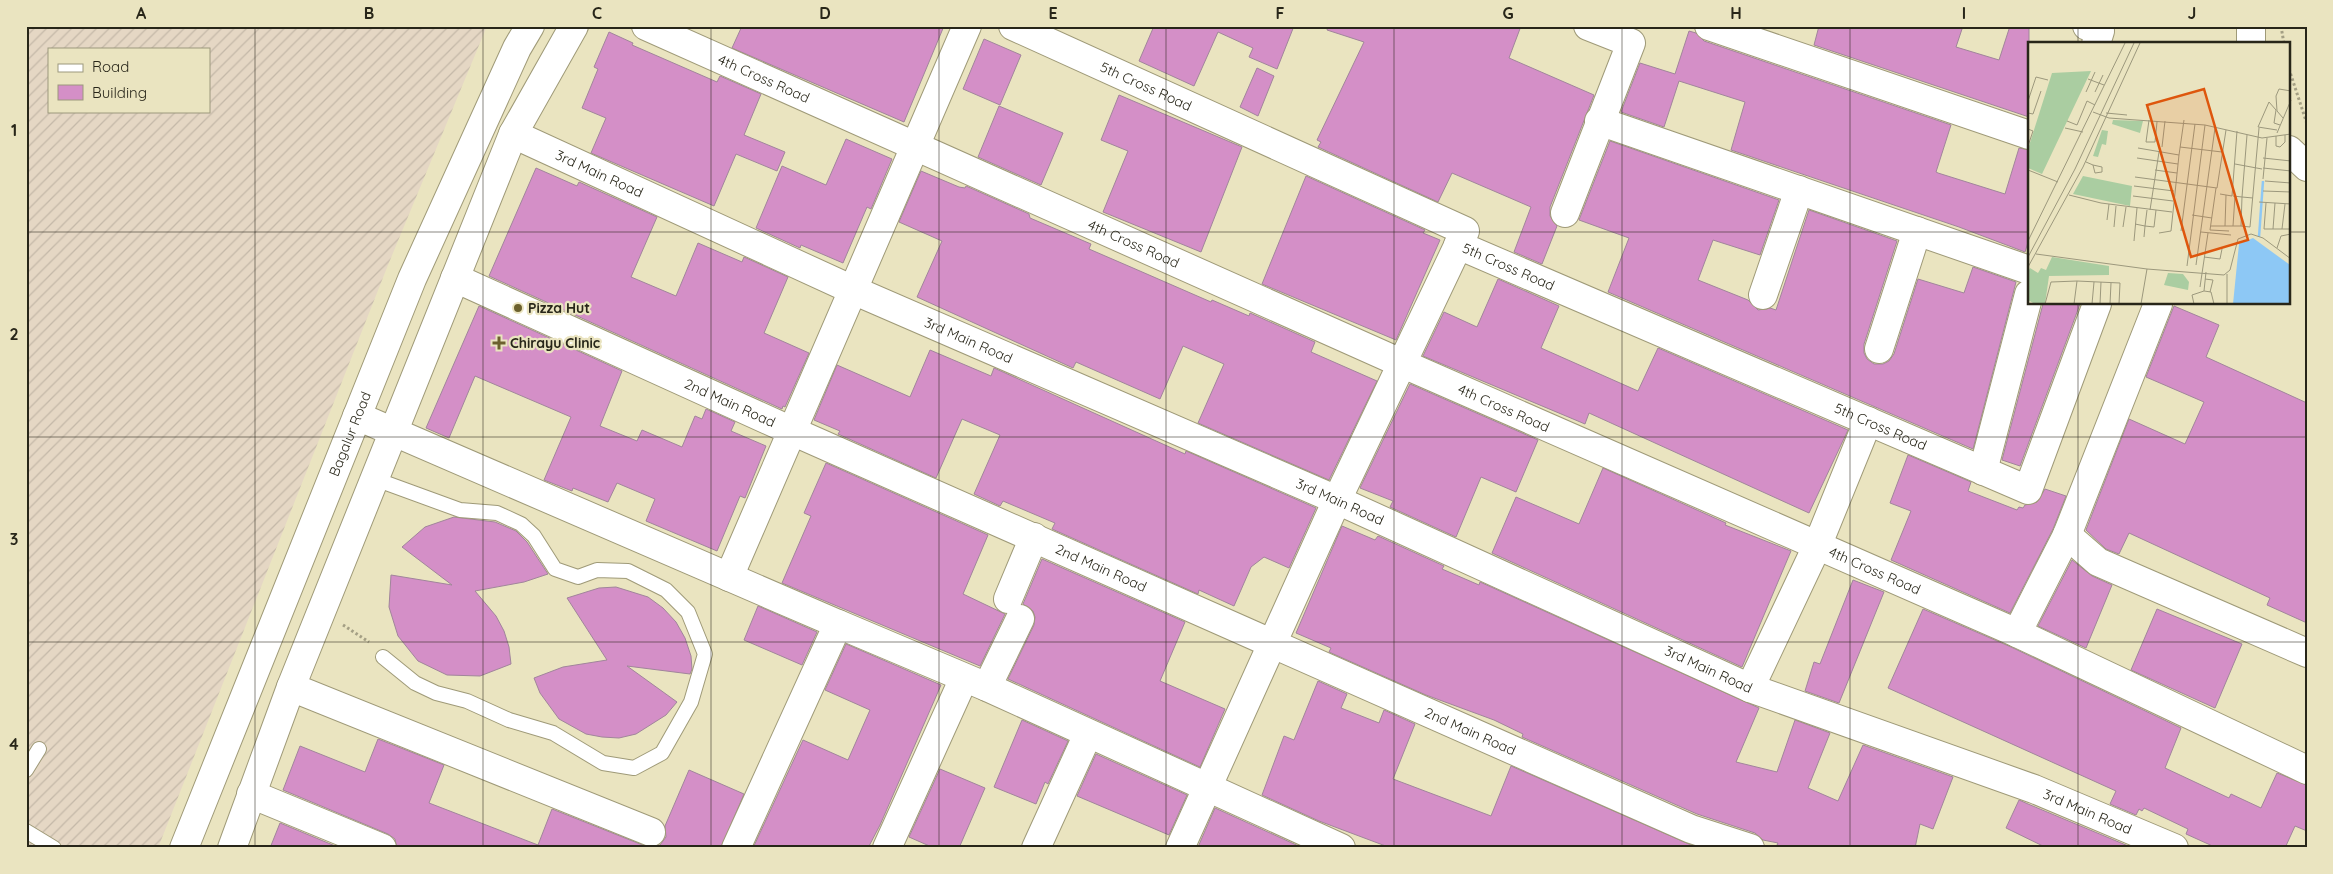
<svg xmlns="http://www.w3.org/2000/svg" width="2333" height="874" font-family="Quicksand,sans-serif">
	<defs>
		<pattern id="industrial-furrows" width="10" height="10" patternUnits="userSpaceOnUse" patternTransform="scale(1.25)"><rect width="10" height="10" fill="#e5d7c4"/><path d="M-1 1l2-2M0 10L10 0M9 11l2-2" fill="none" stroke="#c4b8a8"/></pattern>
	</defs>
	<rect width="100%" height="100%" fill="#eae4c0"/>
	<path fill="url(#industrial-furrows)" fill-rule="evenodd" d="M26,26H487L388,265L158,848H26ZM49,49H209V111H49Z"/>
	<g fill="#d48fc7" stroke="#a1859b">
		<path d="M742,26H944L904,122L732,48Z"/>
		<path d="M1154,26H1294L1277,69L1249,57L1253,48L1218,32L1194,86L1139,61Z"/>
		<path d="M1328,26H1521L1509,58L1594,95L1550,207V216L1557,226L1542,264L1514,252L1531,207L1452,173L1438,202L1318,147L1321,142L1317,140L1364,42L1327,30Z"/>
		<path d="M1819,26H1963L1956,47L1999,60L2010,26H2029V117L1814,45Z"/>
		<path d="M1689,31L1696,33L1704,41L1951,125L1936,172L1938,173L2005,194L2019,148L2029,150V239L2025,252L1959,227L1731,150L1745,102L1679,81L1664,127L1621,112L1640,63L1675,74Z"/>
		<path d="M609,32L633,43L632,45L717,82L720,76L761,94L744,135L785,152L777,171L736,154L714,206L591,153L606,118L582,108L598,69L594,67Z"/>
		<path d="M984,39L1021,55L1000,105L963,89Z"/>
		<path d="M1257,68L1274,76L1258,116L1240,107Z"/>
		<path d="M1119,95L1242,147L1201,252L1103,212L1128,151L1101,140Z"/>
		<path d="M999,106L1063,133L1041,185L978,157Z"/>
		<path d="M846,139L892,159L871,209L867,207L843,263L801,245L800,248L756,228L782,166L826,185Z"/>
		<path d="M1610,141L1779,200L1760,255L1713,240L1698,280L1748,300L1758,310L1770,308L1776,310L1809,210L1897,241L1864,344V353L1867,359L1874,364H1883L1889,361L1894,354L1918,279L1964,293L1973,267L2016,282L1973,449L1608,292L1629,238L1579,220Z"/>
		<path d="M536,168L577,186L579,182L657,217L631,277L676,296L698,243L742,262L744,257L788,277L764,333L809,353L785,407L783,406L782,409L489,276Z"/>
		<path d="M921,171L959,187L965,188L966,186L1029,214L1030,218L1091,244L1089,249L1133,268L1211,302L1212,300L1249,316L1250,313L1315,342L1311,352L1377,381L1329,480L1198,423L1224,364L1183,346L1160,399L1076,362L1073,368L917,297L942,241L899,222Z"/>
		<path d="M1306,176L1425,230L1423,233L1440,240L1396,340L1262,284Z"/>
		<path d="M1498,279L1559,306L1541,348L1638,391L1658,348L1848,430L1809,513L1589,413L1585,424L1423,356L1444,312L1477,327Z"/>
		<path d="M2043,304H2080L2020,466L2002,460Z"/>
		<path d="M479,306L622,371L600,426L637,441L642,430L682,447L695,416L702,419L706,409L735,422L731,431L766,446L745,498L740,496L717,551L646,521L655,499L617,483L608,502L573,488L572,491L544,480L571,417L475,376L449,438L426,428Z"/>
		<path d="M2174,306L2219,325L2206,357L2307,403V623L2267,605L2270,598L2129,533L2119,554L2106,549L2086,530L2129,419L2185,444L2204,402L2146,377Z"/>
		<path d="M930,350L991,376L994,368L1185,454L1186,451L1316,508L1289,568L1264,557L1251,567L1234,606L1199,590L1198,594L1052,529L1055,523L1003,501L1000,506L974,494L1000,435L962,419L936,478L838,434L840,431L814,420L837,365L910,397Z"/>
		<path d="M1410,384L1538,440L1516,492L1481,477L1456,537L1390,507L1393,501L1360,488Z"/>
		<path d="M1908,455L1971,482L1968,491L2017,510L2019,507L2023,508L2025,505L2037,502L2045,489L2066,496L2053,529L2010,613L1891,560L1911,511L1890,503Z"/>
		<path d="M826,463L988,535L963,594L1005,614L980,666L782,583L811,516L804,513Z"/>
		<path d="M1603,468L1726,523L1725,525L1791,551L1742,667L1492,553L1516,497L1579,524Z"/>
		<path d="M454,517L495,522L516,531L527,542L548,574L524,582L475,591L496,616L504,631L509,647L511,664L480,676L447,675L418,661L398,636L389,607L391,575L452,585L402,547L425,527Z"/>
		<path d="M1342,526L1375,540L1378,536L1444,566L1442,569L1479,585L1480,582L1759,708L1736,762L1777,772L1795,720L1830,733L1808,788L1838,801L1863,745L1953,777L1933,829L1920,824L1915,848H1789L1777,845L1778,843L1763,840L1755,833L1697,814L1522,737L1523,734L1494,720L1426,695L1329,652L1331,648L1296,633Z"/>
		<path d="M1042,559L1185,622L1160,681L1225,709L1200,767L1008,679L1034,625L1035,617L1033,611L1023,604Z"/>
		<path d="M2072,560L2092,576L2112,585L2086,648L2038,626Z"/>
		<path d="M1853,580L1884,592L1839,703L1805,691L1814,662L1820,664Z"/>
		<path d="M616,587L648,597L663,608L676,622L685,638L691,656L692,669L690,674L627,666L677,702L666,715L636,734L619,738L602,737L586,734L559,719L540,693L534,678L563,667L607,660L567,598L599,588Z"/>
		<path d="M758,606L817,632L802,665L744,640Z"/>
		<path d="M1923,609L2011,647L2181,728L2165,768L2229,798L2231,794L2261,808L2277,773L2307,785V831L2295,826L2285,848H2217L2186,834L2188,829L2144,808L2142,811L2139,809L2136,815L2110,804L2116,791L1888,688Z"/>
		<path d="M2157,609L2242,644L2215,708L2131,670Z"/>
		<path d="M846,644L941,685L880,825L868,848H753L803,740L848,760L870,710L825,690Z"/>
		<path d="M1318,681L1347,694L1341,708L1379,723L1384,710L1415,724L1393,779L1491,816L1511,766L1698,848H1391L1319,821L1262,795L1284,736L1294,740Z"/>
		<path d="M1022,720L1068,741L1048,784L1045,782L1036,804L994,787Z"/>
		<path d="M378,739L444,765L429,803L538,845L552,809L645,846L653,847L660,845L666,837L665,826L689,770L744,794L721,848H397L395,839L388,834L283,790L300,746L365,772Z"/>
		<path d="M1096,754L1187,795L1169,835L1077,796Z"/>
		<path d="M940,769L985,788L959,848H934L909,837Z"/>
		<path d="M2019,800L2028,804L2133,848H2047L2006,828Z"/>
		<path d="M1215,808L1303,848L1198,847Z"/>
		<path d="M280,823L340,848H270Z"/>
	</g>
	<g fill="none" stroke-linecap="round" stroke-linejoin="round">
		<g stroke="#9f9a78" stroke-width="16">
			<g id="lane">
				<path d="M375,479L460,510L497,513L521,524L534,536L555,569L578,577L597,570L628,571L666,590L688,612L705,654L691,702L662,753L634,768L603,763L553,733L509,720L467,701L436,693L415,683L383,657"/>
				<path d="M26,770L39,749"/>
				<path d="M26,831L54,848"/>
			</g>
		</g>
		<g stroke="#9f9a78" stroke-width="30">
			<g id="street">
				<path id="s1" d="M646,26L1401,363L2017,633L2307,770"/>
				<path id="s2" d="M1013,26L1465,231L1337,500L1180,848"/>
				<path d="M1709,26L2029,135"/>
				<path d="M2087,26L2100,31L2096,44"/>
				<path d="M2251,44V26"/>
				<path d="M1599,121L2029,270"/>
				<path id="s3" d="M513,134L853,290L1337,500L1750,688L2034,789L2174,848"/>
				<path d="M2289,150L2307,167"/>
				<path d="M1565,213L1631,43L1588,26"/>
				<path id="s4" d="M1458,245L2028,490L2097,304"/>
				<path id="s5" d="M455,278L792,431L1691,829L1750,848"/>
				<path d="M1763,295L1799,190"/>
				<path d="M1879,349L1917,231"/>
				<path d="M357,416L838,624L736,848"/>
				<path d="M1983,471L2029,294"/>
				<path d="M2067,535L2098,562L2307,653"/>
				<path d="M729,577L967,26"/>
				<path d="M1008,599L1034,537"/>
				<path d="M838,624L987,687L1341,848"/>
				<path d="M2017,633L2067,535L2158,304"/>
				<path d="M291,687L651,832"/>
				<path d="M987,687L1020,619"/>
				<path d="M1750,688L1818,544L1868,421"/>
				<path d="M251,794L382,848"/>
				<path d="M887,848L964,678"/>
				<path d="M1036,848L1088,734"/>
			</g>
		</g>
		<g stroke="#9f9a78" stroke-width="30">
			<g id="secondary">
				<path id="s6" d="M184,848L412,279L517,48L530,26"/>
				<path d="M232,848L291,687L513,134L574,26"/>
			</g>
		</g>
		<g stroke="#a49f84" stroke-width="3" stroke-dasharray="2.5 2.5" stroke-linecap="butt">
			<path d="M2281,26L2284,44"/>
			<path d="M2289,69L2307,124"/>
			<path d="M343,625L369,642"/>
		</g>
		<use href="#lane" stroke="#fff" stroke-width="14"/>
		<use href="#street" stroke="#fff" stroke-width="28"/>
		<use href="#secondary" stroke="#fff" stroke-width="28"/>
	</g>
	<path fill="none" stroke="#282619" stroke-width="1" stroke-opacity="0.55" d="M255,26V848M483,26V848M711,26V848M939,26V848M1166,26V848M1394,26V848M1622,26V848M1850,26V848M2078,26V44M26,232H2029M2289,232H2307M2078,304V848M26,437H2307M26,642H2307"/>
	<g fill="#6c612e" stroke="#eae4c0" stroke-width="2">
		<circle cx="518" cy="308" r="5"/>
		<path d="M496.5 335.5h5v5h5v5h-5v5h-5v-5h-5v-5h5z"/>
	</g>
	<g text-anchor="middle" stroke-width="4.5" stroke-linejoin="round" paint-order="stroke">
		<g font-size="14" fill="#282619" stroke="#eae4c0">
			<text dy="5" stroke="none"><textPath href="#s1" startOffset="129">4th Cross Road</textPath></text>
			<text dy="5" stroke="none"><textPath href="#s2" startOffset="146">5th Cross Road</textPath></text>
			<text dy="5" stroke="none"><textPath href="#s3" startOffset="95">3rd Main Road</textPath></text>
			<text dy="5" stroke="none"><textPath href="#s1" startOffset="534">4th Cross Road</textPath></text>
			<text dy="5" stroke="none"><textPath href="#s4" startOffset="55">5th Cross Road</textPath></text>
			<text dy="5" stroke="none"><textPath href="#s3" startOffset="500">3rd Main Road</textPath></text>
			<text dy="5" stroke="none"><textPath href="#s5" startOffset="302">2nd Main Road</textPath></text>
			<text dy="5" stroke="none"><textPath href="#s1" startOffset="939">4th Cross Road</textPath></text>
			<text dy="5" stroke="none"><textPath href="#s4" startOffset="460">5th Cross Road</textPath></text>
			<text dy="5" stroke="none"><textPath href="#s6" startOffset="446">Bagalur Road</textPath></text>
			<text dy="5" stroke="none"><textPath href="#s3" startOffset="905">3rd Main Road</textPath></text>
			<text dy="5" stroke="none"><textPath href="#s5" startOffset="708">2nd Main Road</textPath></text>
			<text dy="5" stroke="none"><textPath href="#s1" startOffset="1344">4th Cross Road</textPath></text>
			<text dy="5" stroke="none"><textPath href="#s3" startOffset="1310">3rd Main Road</textPath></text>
			<text dy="5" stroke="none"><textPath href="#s5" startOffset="1112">2nd Main Road</textPath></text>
			<text dy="5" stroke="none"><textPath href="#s3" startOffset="1715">3rd Main Road</textPath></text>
		</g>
		<g font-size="14" font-weight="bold" fill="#282619" stroke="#eae4c0" text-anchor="start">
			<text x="528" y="313">Pizza Hut</text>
			<text x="510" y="348">Chirayu Clinic</text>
		</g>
	</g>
	<g transform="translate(2028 42)">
		<rect width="262" height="262" fill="#eae4c0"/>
		<path d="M63,29L14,132L0,126V107L24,31ZM74,88L80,89L78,103L74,102L70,115L65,114ZM55,134L104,144L102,164L45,152ZM24,215L81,224V233L21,234L17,262H7L0,258V230L2,226L10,231L13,226L18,228ZM140,231L155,232L161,240L160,248L136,243Z" fill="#aacda1"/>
		<path d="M85,78L115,79L112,91L84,82Z" fill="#aacda1"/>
		<path d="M225,196L262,223V262H205L211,202Z" fill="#8dc8f5"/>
		<path fill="none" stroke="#8dc8f5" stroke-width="2.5" d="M231,195L235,139"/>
		<path fill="none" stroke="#9c987d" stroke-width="1" d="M60,37L76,43M58,50L67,30M67,50L75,33M0,59L8,35L20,38M65,70L81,76L177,83L234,96L263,92M0,71L5,72L13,49M78,71L99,73M255,76L249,69L248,54L251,47L263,49M121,78L118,100H127L129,80M39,79L49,83L59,59L67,63M37,86L55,90M0,87L5,89L0,104M249,88L230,85L241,60L248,68L246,81L252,83M249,91L263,58M248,94V104L252,105L257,100V93M134,105L137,79M152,105L194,110M110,106L151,113L156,78M109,116L150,122M235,116L263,119M58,120L65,123L67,131L74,130V125L65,123M207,122L234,127M235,126L263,129M0,128L30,140M127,128L149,131M107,135L189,146L198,88M235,137L239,96M237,139L263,141M106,144L146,149M188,146L182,188L201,189M235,149L263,150M192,152L204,154L209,89M41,153L73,161L144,170M105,154L145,159M205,154L214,155L219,93M207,154L205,184H213L214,155L225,156M231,160L263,162M238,161L236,187H263M119,168L117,184L126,185L128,168M122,168L131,110M164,173L184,176M79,178L81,162M107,182L117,184L116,195M183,184H205M197,184L198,153M213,184L222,185L231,86M86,185L88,164M95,185L98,165M245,187L247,161M254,187L257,162M153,189L167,82M173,190L203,193M131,191L143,189L151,113M0,199L97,1M106,199L109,166M249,206L253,194L263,192M8,212L119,227L196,233L202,228L210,197L223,192L235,196L263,217M0,215L47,127L106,1M176,215L192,217L194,207M168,223L187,86M159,224L177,83M0,225L55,125L112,1M178,230L176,249L183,250L186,262M177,237L185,238L182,250M172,245L180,191M17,262L23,240L49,239L92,241L91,262M46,262L49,239M64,262L66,240M72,262L73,240M82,262L83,241M113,262L119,227M166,262L164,253L176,249M199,262V232"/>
		<path fill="#de560d" fill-opacity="0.15" stroke="#de560d" stroke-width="2.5" d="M176,47L220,198L163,215L119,63Z"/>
		<rect width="262" height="262" fill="none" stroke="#282619" stroke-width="2.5"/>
	</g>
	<rect width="2333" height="874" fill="none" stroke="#eae4c0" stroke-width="55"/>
	<rect x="48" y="48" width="162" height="65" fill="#eae4c0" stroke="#9c987d"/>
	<rect x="58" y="64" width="25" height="8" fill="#ffffff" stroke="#9c987d"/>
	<text x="92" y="72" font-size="15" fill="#282619">Road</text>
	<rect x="58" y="85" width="25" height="15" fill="#d48fc7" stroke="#9c987d"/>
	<text x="92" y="98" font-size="15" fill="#282619">Building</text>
	<rect x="28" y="28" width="2278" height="818" fill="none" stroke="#282619" stroke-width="2"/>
	<g font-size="16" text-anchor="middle" font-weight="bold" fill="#282619">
		<text x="141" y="19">A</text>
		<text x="369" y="19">B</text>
		<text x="597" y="19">C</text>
		<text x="825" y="19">D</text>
		<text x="1053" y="19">E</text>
		<text x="1280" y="19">F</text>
		<text x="1508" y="19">G</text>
		<text x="1736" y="19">H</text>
		<text x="1964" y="19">I</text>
		<text x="2192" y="19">J</text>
		<text x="14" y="136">1</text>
		<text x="14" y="340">2</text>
		<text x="14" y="545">3</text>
		<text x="14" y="750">4</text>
	</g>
</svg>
